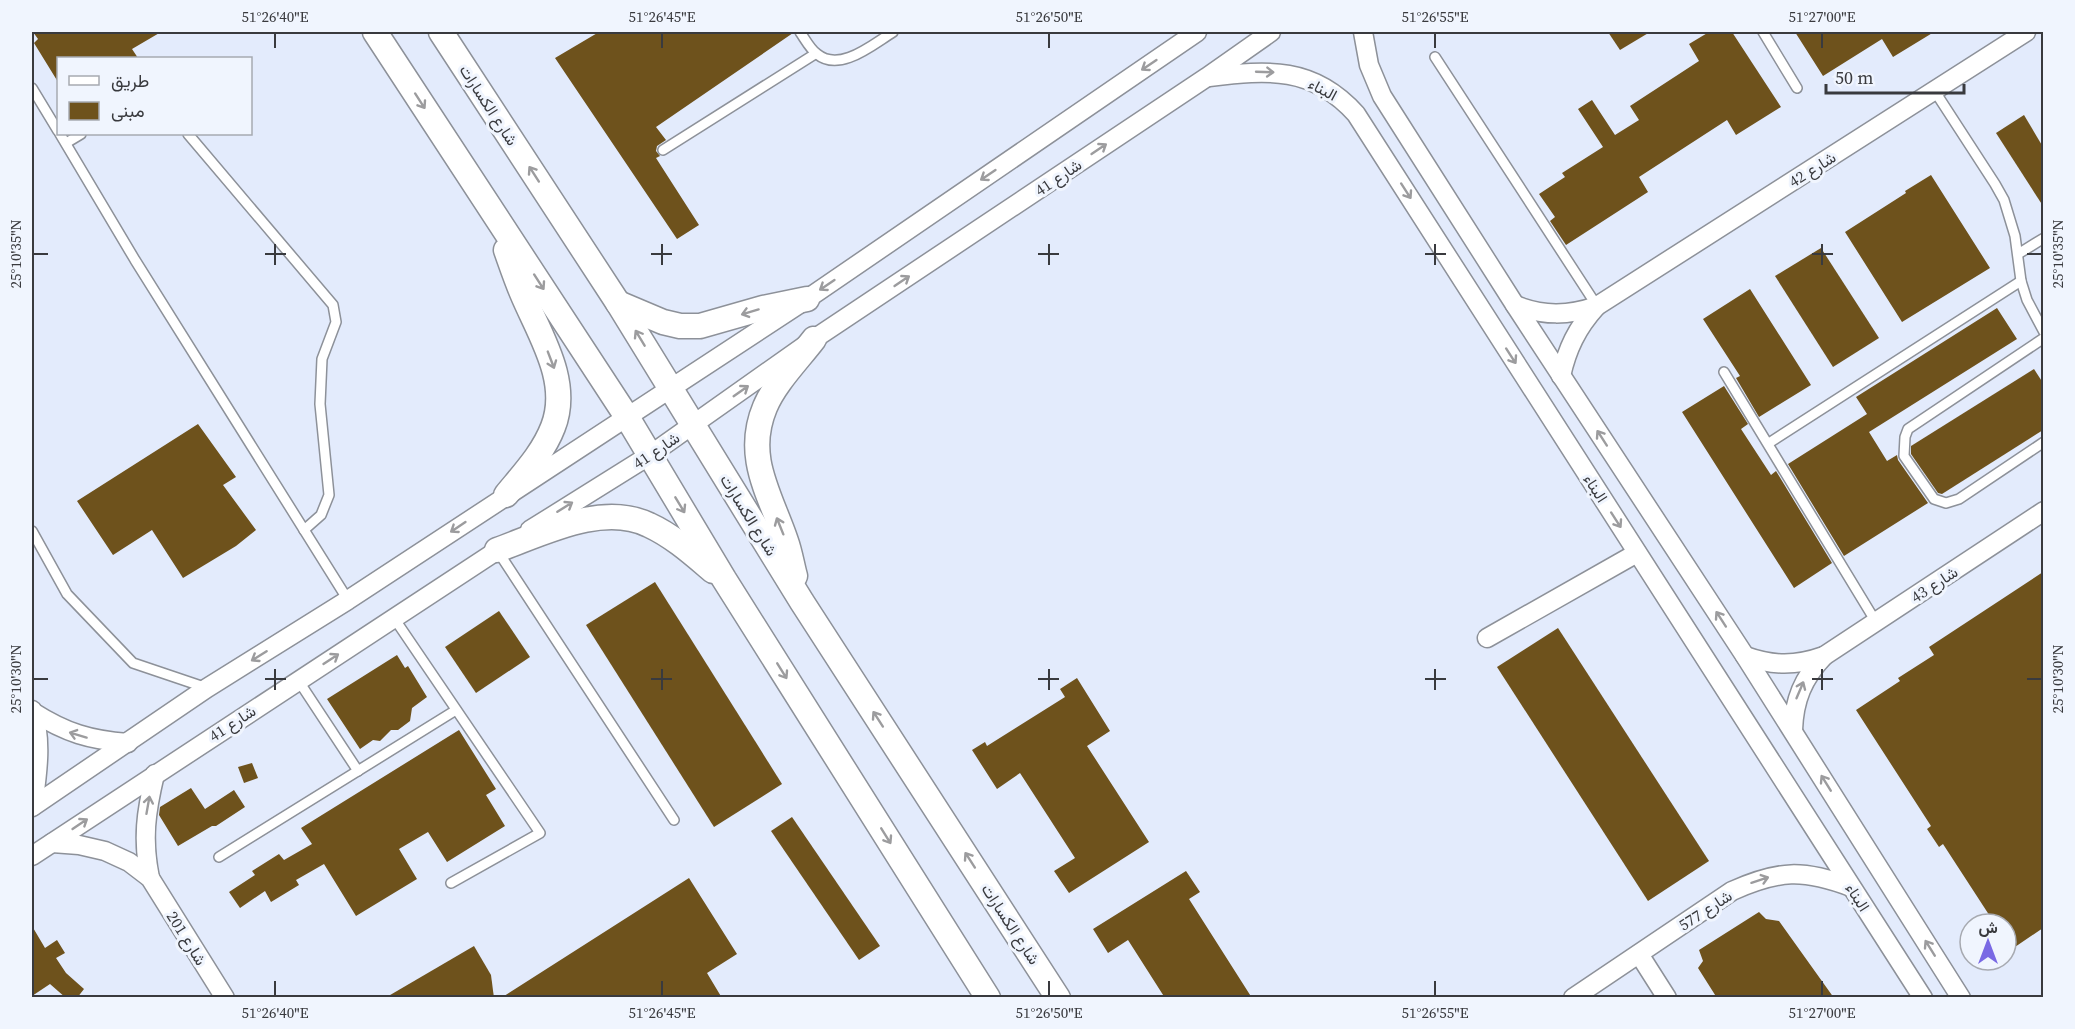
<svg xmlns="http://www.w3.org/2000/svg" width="2075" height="1029" font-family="'Source Serif 4',Vazirmatn,serif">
	<rect width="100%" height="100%" fill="#f0f5fe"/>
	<path fill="#e3ebfc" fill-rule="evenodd" d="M32,32H2043V997H32ZM58,58H250V134H58ZM1970,924H2006V960H1970Z"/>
	<g fill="#6e521c">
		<path d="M33,32H161L132,49L138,58H58V82L34,43L38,39Z"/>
		<path d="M599,32H793V33L656,127L666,140L657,146L656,151L660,156L656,158L699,225L677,239L555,58Z"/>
		<path d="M1608,32H1650L1620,50Z"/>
		<path d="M1709,32H1732L1781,107L1736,135L1727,120L1639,177L1648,192L1566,245L1550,221L1555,217L1539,194L1565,177L1562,173L1603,147L1578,109L1592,100L1615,135L1639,120L1630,106L1699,61L1689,44Z"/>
		<path d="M1795,32H1934L1893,57L1882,39L1823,76Z"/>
		<path d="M2024,115L2043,147V206L1996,133Z"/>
		<path d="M1931,175L1990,268L1902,322L1845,232L1906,193L1905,191Z"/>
		<path d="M1821,248L1879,338L1833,367L1775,276Z"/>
		<path d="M1750,289L1811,385L1759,417L1736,378L1740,376L1703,319Z"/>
		<path d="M1997,308L2017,339L1869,432L1887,461L1897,455L1898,460L1928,503L1844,556L1788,464L1867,414L1856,397Z"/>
		<path d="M2034,369L2043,383V430L1942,494L1938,493L1911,454V446Z"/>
		<path d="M1724,386L1748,424L1741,429L1771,475L1776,471L1832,563L1794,588L1682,412Z"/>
		<path d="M198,424L236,477L223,485L256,530L236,546L183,578L152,530L113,555L77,501Z"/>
		<path d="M2043,572V928L2012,949L2006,940V924H1995L1943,844L1939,847L1927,829L1931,826L1856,710L1900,681L1898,678L1934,655L1929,647Z"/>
		<path d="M655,582L782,784L714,827L586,625Z"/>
		<path d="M499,611L530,657L476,693L445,647Z"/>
		<path d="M1558,628L1709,861L1648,901L1497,667Z"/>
		<path d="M397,655L405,668L408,666L427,697L412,708L410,721L398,730H391L380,741L373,740L360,749L327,699Z"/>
		<path d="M1077,678L1110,731L1087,746L1149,842L1069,893L1054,871L1075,858L1020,773L997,789L972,750L985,742L987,746L1065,697L1060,689Z"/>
		<path d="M459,730L496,789L486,795L505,826L447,862L428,832L399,849L417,879L356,916L324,864L296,880L299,885L271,902L265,891L240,908L229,892L255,875L252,871L279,854L284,860L312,844L301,828Z"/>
		<path d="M252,763L258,778L244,783L238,767Z"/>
		<path d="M191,788L205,809L234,790L245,807L216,826H212L178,846L159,815L160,807Z"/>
		<path d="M792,817L880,946L859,960L771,831Z"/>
		<path d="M1186,871L1200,892L1189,899L1252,998H1165L1128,940L1108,953L1093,929Z"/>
		<path d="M689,878L737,954L707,973L722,998H501Z"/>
		<path d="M1759,912L1766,919L1779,921L1834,998H1717L1698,968L1703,961L1699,950Z"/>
		<path d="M32,926L45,948L57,940L65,953L56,958L66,973L84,989L77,998H66L50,984L32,996Z"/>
		<path d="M474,946L491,975L494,998H385Z"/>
	</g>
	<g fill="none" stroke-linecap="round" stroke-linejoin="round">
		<g stroke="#8d9199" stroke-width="12">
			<g id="service">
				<path d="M800,32C805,39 810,49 817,54C840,73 873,44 893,32"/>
				<path d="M1763,32L1797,88"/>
				<path d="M1435,57L1597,306"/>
				<path d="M32,88L58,131"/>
				<path d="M1934,90L1995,184L2004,200L2015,236L2021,281L2027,300L2044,332"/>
				<path d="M60,134L135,260L348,600"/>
				<path d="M188,134L333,305L336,322L322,359L320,404L329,495L321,515L304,530"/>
				<path d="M66,143L81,134"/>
				<path d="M663,150L815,54"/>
				<path d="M2018,254L2044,238"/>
				<path d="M2044,338L1908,429L1905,437L1904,456L1934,499L1946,503L1959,499L2044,442"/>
				<path d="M1724,372L1876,622"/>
				<path d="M1769,443L2021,281"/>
				<path d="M32,531L67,594L133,663L207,688"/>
				<path d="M497,550L674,820"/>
				<path d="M394,618L540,833L451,883"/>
				<path d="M298,680L358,771"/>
				<path d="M219,857L456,710"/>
			</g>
		</g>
		<g stroke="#8d9199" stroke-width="21">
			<g id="minor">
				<path d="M1363,32L1369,65L1382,96L1515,305L1745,656L1961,998"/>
				<path d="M1209,77C1268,70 1313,66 1356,114L1923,998"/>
				<path d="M1515,305C1543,316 1568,316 1597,306L2026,32"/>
				<path d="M1561,376C1567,349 1577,328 1596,307"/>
				<path d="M530,530L650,455L814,339L1207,77L1271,32"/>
				<path d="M1487,638L1637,553"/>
				<path d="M1745,656C1773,666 1796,666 1824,656L2044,511"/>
				<path d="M32,710C43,739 37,776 33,806"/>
				<path d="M33,712C66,733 90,740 128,743"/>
				<path d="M1793,730C1794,700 1803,678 1824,656"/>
				<path d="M32,807L207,688L348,600L807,299L1197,32"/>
				<path d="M52,843L79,845L105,851L129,862L150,878L225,998"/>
				<path d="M32,856L507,544"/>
				<path d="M150,878C142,839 146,812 155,774"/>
				<path d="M1639,954L1667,998"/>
				<path d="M1573,998L1732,891C1779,870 1803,869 1851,887"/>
			</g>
		</g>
		<g stroke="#8d9199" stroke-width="27">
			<g id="tertiary">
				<path d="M375,32L627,417L724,579L988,998"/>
				<path d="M441,32L618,303L802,602L1058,998"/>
				<path d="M506,250C511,264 516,279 522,293C539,334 571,381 553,427C543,453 524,473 506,495"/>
				<path d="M618,303L663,322L680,326H700L763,308L807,299"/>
				<path d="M497,550C542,534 602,502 649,525C673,536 693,554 713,571"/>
				<path d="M795,576C792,565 790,552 786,541C770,494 744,457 765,407C775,383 798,360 814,339"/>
			</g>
		</g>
		<use href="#service" stroke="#fff" stroke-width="9"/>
		<use href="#minor" stroke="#fff" stroke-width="18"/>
		<use href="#tertiary" stroke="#fff" stroke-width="24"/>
	</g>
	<defs><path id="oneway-shaft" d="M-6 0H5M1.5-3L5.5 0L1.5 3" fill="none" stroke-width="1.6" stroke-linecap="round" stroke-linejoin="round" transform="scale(1.5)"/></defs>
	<g stroke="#9c9c9e">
		<use href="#oneway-shaft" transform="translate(1149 65) rotate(146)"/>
		<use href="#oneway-shaft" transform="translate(1265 72) rotate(2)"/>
		<use href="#oneway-shaft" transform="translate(420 101) rotate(57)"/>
		<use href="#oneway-shaft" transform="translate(1099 149) rotate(-34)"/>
		<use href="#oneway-shaft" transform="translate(534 174) rotate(-123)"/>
		<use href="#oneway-shaft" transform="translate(988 175) rotate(146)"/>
		<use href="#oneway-shaft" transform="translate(1406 191) rotate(57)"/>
		<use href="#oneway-shaft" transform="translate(902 281) rotate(-34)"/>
		<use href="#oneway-shaft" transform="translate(539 282) rotate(57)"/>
		<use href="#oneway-shaft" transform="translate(827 285) rotate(146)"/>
		<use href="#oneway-shaft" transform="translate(750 312) rotate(163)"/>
		<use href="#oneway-shaft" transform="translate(640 338) rotate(-121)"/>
		<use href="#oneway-shaft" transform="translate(1511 356) rotate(57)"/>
		<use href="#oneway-shaft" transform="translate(551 360) rotate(69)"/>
		<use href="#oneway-shaft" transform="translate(741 391) rotate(-35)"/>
		<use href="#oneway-shaft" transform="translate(1602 438) rotate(-123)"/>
		<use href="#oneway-shaft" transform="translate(680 505) rotate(59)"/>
		<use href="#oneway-shaft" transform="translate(565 507) rotate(-32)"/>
		<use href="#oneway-shaft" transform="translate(1616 520) rotate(57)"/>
		<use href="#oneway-shaft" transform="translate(780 526) rotate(-112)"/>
		<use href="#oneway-shaft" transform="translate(458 527) rotate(146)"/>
		<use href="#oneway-shaft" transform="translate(1721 619) rotate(-123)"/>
		<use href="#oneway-shaft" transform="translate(259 656) rotate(148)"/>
		<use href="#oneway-shaft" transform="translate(331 659) rotate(-33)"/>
		<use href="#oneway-shaft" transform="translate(782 671) rotate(58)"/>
		<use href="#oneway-shaft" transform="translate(1800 690) rotate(-67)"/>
		<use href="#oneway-shaft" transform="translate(878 719) rotate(-123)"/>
		<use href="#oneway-shaft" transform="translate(78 735) rotate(-163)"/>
		<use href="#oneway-shaft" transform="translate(1826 783) rotate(-122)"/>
		<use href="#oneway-shaft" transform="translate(148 805) rotate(-80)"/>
		<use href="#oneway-shaft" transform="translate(80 824) rotate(-34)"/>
		<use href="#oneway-shaft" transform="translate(886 836) rotate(58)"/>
		<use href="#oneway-shaft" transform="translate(970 860) rotate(-123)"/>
		<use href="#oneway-shaft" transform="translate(1760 880) rotate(-18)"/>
		<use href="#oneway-shaft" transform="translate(1930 948) rotate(-122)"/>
	</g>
	<path fill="none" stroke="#393a3e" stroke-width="2" d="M275,33V48M662,33V48M1049,33V48M1435,33V48M1822,33V48M275,244V265M662,244V265M1049,244V265M1435,244V265M1822,244V265M33,254H48M265,254H286M651,254H672M1038,254H1059M1425,254H1446M1812,254H1833M2027,254H2042M275,669V690M662,669V690M1049,669V690M1435,669V690M1822,669V690M33,679H48M265,679H286M651,679H672M1038,679H1059M1425,679H1446M1812,679H1833M2027,679H2042M275,981V996M662,981V996M1049,981V996M1435,981V996M1822,981V996"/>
	<g text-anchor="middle" stroke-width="6" stroke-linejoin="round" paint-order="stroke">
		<g font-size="16" fill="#393a3e" stroke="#f0f5fe">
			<text transform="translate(1323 89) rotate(28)" y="6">البناء</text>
			<text transform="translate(489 105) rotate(57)" y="6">شارع الكسارات</text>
			<text transform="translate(1812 169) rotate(-32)" y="6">شارع 42</text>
			<text transform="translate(1058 177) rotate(-34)" y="6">شارع 41</text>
			<text transform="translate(656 450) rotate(-34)" y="6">شارع 41</text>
			<text transform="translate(1596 488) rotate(57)" y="6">البناء</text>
			<text transform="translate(749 515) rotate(58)" y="6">شارع الكسارات</text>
			<text transform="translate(1934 584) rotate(-33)" y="6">شارع 43</text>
			<text transform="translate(232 723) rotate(-33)" y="6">شارع 41</text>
			<text transform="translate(1858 897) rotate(57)" y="6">البناء</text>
			<text transform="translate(1705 910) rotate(-33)" y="6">شارع 577</text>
			<text transform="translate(1011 924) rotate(57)" y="6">شارع الكسارات</text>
			<text transform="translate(187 938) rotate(58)" y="6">شارع 201</text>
		</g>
	</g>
	<rect width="2075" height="1029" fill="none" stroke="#f0f5fe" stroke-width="66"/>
	<rect x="57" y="57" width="195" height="78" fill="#f0f5fe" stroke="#a7aab1" stroke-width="1.5"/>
	<rect x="69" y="76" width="30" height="9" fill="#ffffff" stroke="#a7aab1" stroke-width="1.5"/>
	<text x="111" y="87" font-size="18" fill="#393a3e">طريق</text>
	<rect x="69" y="102" width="30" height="18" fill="#6e521c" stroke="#a7aab1" stroke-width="1.5"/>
	<text x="111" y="117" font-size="18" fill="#393a3e">مبنى</text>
	<g transform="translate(1988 942)"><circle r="28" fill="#f0f5fe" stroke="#a7aab1" stroke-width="1.5"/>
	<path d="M0-4.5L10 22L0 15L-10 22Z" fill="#7969e4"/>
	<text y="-9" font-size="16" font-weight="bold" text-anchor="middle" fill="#393a3e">ش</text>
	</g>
	<path d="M1826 84v9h138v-9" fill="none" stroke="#393a3e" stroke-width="3"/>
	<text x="1835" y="84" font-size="18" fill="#393a3e" stroke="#f0f5fe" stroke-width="4.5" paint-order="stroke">50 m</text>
	<rect x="33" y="33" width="2009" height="963" fill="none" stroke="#393a3e" stroke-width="2"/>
	<g font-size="15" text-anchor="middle" fill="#393a3e">
		<text x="275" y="22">51°26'40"E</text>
		<text x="662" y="22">51°26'45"E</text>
		<text x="1049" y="22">51°26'50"E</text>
		<text x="1435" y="22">51°26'55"E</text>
		<text x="1822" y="22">51°27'00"E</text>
		<text transform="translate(16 254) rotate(-90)" y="5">25°10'35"N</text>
		<text transform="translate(2058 254) rotate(-90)" y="5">25°10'35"N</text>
		<text transform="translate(16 679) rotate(-90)" y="5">25°10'30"N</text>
		<text transform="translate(2058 679) rotate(-90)" y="5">25°10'30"N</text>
		<text x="275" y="1018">51°26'40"E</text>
		<text x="662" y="1018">51°26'45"E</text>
		<text x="1049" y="1018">51°26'50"E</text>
		<text x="1435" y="1018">51°26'55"E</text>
		<text x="1822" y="1018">51°27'00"E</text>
	</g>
</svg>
